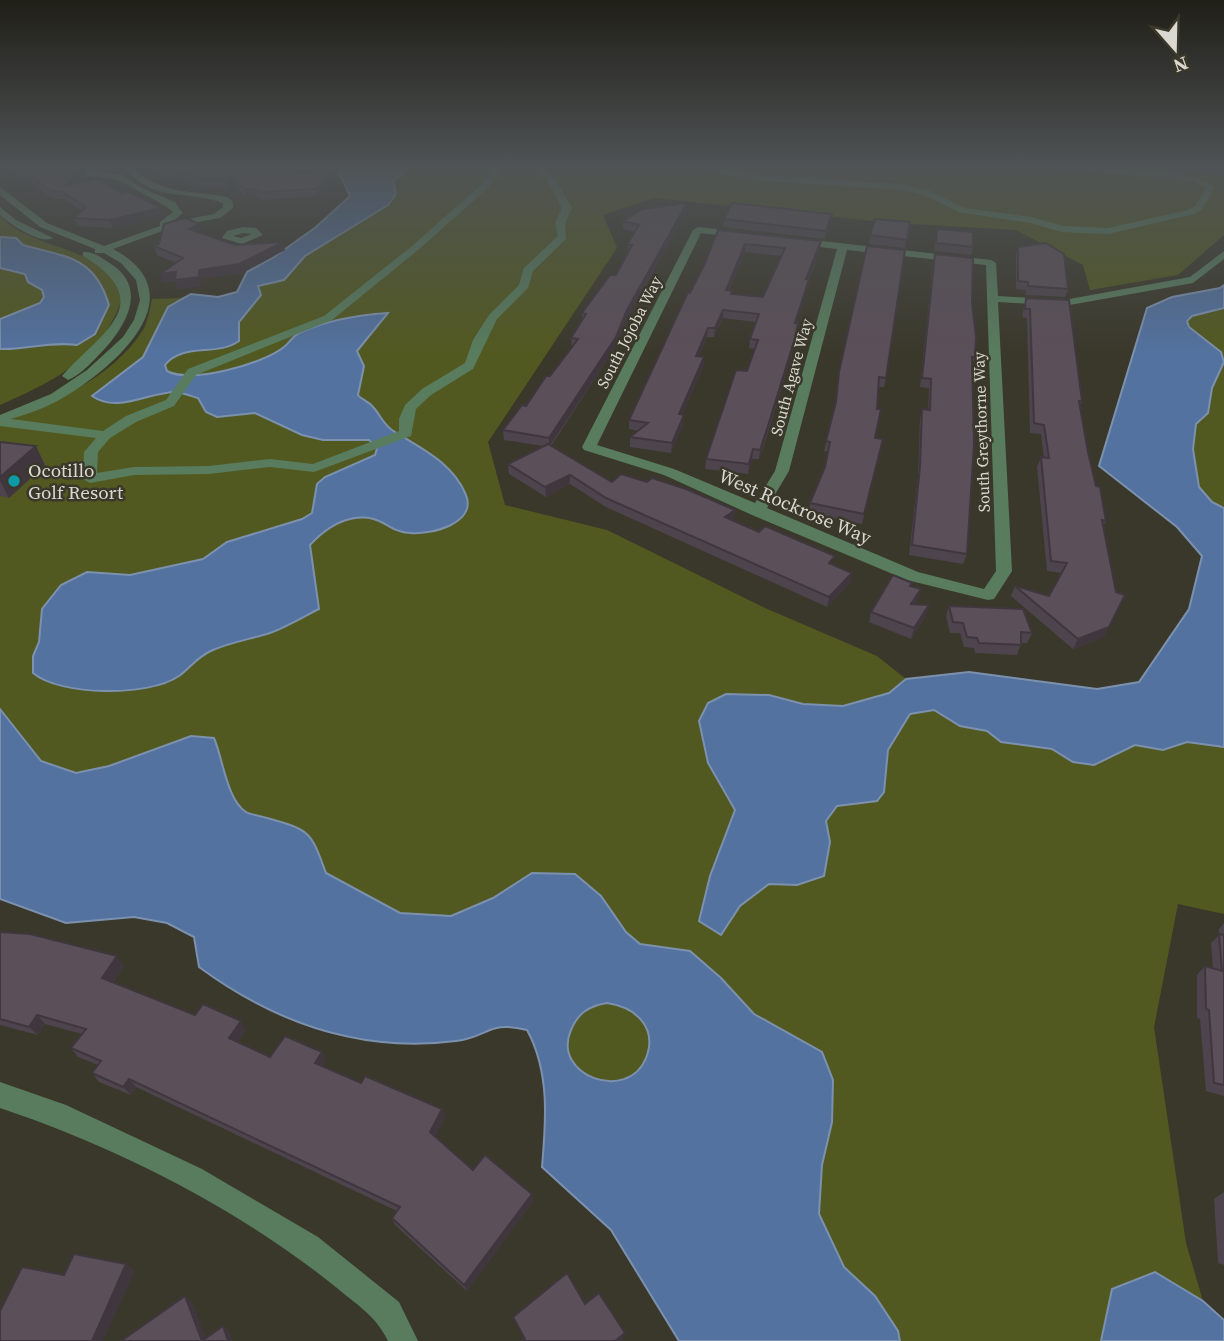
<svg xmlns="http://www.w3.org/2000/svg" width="1224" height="1341" font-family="'Source Serif 4',serif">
	<rect width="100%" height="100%" fill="#3a382b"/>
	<g fill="#525920">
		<path d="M281,165H1138L1224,176V235L1178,275L1090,290L1083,265L1016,230L893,223L654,198L603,215L617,248L488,442L505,505L607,530L765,608L877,656L906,679L969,672L1097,689L1138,682L1189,609L1202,556L1177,527L1099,466L1147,308L1172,297L1220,288L1224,285V914L1178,904L1154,1027L1186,1243L1203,1301L1224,1320V1341H679L611,1230L542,1167C546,1120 549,1072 527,1030C488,1020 489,1036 456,1041C361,1053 275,1023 199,967L194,937L167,923L134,917L66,923L0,899V424C52,402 111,380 143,330C148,322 150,308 152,299L180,298L191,294L218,297L237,292L247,272L274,257L316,227L350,196L341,177L333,171Z"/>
		<path d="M0,216C36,253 99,243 124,293C105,356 57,380 0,405Z"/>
	</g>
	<g fill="#53729f" stroke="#7c91ae" stroke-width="2" fill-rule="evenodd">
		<path d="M281,165L412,167L393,181L396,194L388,205L305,256L284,280L258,286L261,295L239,322V341C217,357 183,342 165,365L167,371C191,384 263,364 284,347C290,343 291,337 299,333C327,320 357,315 388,313L357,351L364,366L358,395C362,400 370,402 374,408C381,416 384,426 395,432C422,449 453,463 466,495C477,523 432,535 410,533C386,532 383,512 350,519C334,523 321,533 310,545L319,609C303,617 286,627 270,633C251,639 232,642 213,650C198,656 191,667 179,676C149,697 60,696 33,673V656L39,642L42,609L61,585L87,572L130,575L203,559L227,542L302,519L312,513L317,484L325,477L375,455L377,448L369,440H323L302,435L255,413L217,417L206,412L198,398C191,396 183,393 176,392C148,392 118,414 92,396L143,357L168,307L191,294L218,297L237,292L247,272L274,257L316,227L350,196L341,177L333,171Z"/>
		<path d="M0,237L16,238L23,245C67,257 95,257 109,305L95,334L77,345C51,341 26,350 0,349V319L40,303L44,297L42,290L28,282L25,274L0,268Z"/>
		<path d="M1224,285V308L1192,316L1187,321L1189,327L1221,352L1224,362L1212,388L1208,413L1196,424L1193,449L1199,487L1212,502L1224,508V747L1187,742L1163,750L1135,745L1094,765L1073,762L1052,749L1001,742L987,731L960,726L934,710L910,714L888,750L884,792L877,801L837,806L826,821L830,842L824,876L797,885L769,884L740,906L721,935L699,921L710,876L735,810L708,763L699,721L708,703L726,694L769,695L803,704L843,706L889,693L906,679L969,672L1097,689L1139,682L1189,609L1202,556L1177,527L1099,466L1147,308L1172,297L1220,288Z"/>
		<path d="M0,709L41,761L76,773L109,766L191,736L214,738C223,759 227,800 246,812C251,815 261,816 267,818C311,830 311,832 326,873L400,913L451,916L493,898L532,873L575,874L601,896L626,932L640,944L690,951L721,978L754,1014L822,1052L833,1080L832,1122L822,1165L819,1214L844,1267L875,1296L898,1331L900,1341H679L611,1230L542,1167C546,1121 550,1072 527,1030C488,1020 489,1037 456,1041C361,1053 275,1023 199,967L194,937L167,923L134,917L66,923L0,899ZM607,1003C635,1007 658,1027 646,1058C628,1103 551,1076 571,1030C578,1013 589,1006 607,1003Z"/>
		<path d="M1155,1272L1203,1301L1224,1320V1341H1101L1112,1289Z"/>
	</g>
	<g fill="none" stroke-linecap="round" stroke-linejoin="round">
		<g fill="#587c5d" fill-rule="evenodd">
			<path d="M88,165H97L92,171L121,175L144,189L175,202L183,213L172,222L214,214L223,207V203C185,189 152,204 123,165H131C157,195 192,190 227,197L233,202V208L220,218L176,226L113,249C200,295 112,370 61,399C45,408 28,414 11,419L103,431L126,416L166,400L188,369L324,316L412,246L482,184L489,176L491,165H499L497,176L488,188L418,250L332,320L196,375L174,406L136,422L110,438L98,452L97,473L134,467L209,466L270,459L313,464L399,431V419L405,405L422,389L465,363L473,340L489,315L519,285L524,268L558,236L555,223L562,208L548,182L535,169L537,165H545L543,169L555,179L572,208L565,223L566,239L533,271L528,288L497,319L473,369L431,395L416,409L411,436L314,472L270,467L209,474L134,475L90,483L83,479L84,452L96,438L0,426V415L51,394L87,370L123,337L134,320L140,300L136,280L121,263L104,253H95V249L40,227L0,195V187L47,223L104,246L160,226V222L173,212C169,207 122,181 114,179C104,177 94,177 85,175L83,170Z"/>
			<path d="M690,165H705L749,174L902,184L930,191L964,208L1031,217L1063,226L1108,228L1188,210L1195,206L1206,188L1196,182L1172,179L1014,165C1053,165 1189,165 1215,187L1201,210L1194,214L1108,234L1062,232L1030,223L959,212L924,195L902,190L749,180Z"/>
			<path d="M0,207L16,220L53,238C40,245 10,224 0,215Z"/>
			<path d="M243,227L256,228L263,235L242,244L222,238L227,231ZM243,233L252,234L241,238L233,236Z"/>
			<path d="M698,227L991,260L996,263L998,296L1064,300L1190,277L1224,251V259L1193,283L1064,306L998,302L1012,571L994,599L988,600L907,580L752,515L664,475L584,450L582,447L693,230ZM701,233L837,249L775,471L755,503L674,469L597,445ZM847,250L986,265L996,571L984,589L918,572L767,508L789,471Z"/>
			<path d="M83,252C93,251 100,257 108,262C154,289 121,334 94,360C86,368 78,376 68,380L62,376C99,334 161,303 83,256Z"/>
			<path d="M0,1082L66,1105L202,1169L318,1237L399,1302L418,1341H388C375,1315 358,1306 337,1288C239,1209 119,1148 0,1108Z"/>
		</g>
	</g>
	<g fill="#4e444d" fill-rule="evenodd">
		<path d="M4,165H75L85,171L87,178H80L76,184L122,194L163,216L113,228L77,226L74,218L82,211L64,199H54L23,177L20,170L5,167Z"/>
		<path d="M154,165H272L296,174L337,167L338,174L317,196L262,200L257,196L246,197L234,184L228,188L198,186L155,171Z"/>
		<path d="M1179,165H1224V172H1220L1215,167Z"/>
		<path d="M687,203V211L627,319L616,346L551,446L612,482L734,520L733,521L852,573L850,583L827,607L606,507L570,484L546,497L509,474L508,464L543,446L504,440L503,430L526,406L572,347L571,338L582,320V313L616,275L628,253L627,245L635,232L623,229V221Z"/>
		<path d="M832,214L831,222L825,239L723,227L724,219Z"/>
		<path d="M910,222L905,248L869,244L870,235Z"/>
		<path d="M199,224L200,233L235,245L283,242L285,250L241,273L201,278V286L178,289L176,281L163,282L160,274L177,263L157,255L154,246Z"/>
		<path d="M937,229L973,247L971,255L934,251Z"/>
		<path d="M718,230L821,241L820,250L809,279L808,287L796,323L794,347L766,439L759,459H752L748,474L705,469L706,459L747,371L755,349L749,348L750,339L756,322L723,318L714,337H707L699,357H704L703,367L682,415H684L683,424L671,453L630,447V437L638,431L629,429V420L705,263ZM745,252L781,256L763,297L732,294L733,291L729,290Z"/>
		<path d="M1018,247L1068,289L1065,297L1025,295L1026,290L1016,289V255Z"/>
		<path d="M935,254L972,303L975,357L972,366L967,554L963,564L909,555L918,477L920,419L922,409L928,410L929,388L920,387L933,262Z"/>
		<path d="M1026,298L1082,401L1080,406L1088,452L1096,486L1106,521L1103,526L1104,637L1073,649L1011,596L1015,586L1049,596L1062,573L1047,571L1037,467L1041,457L1044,458L1041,434L1030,433L1027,318L1022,317Z"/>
		<path d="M839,372L886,378L884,387H878L875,438L883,439L862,524L809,513L810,503L825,467L828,452L824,451L835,407Z"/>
		<path d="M0,442L45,465L9,498L0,496Z"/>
		<path d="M912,583L911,586L921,589L918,600L914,605H929L926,615L911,639L869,622L871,612Z"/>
		<path d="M949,606L1032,633L1027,643H1021L1017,655L975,653L974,648L964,647L960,633H950L946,616Z"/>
		<path d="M1224,923V1096L1206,1091L1200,1019L1197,1018V975L1205,966L1213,968L1211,943L1219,935V929Z"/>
		<path d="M0,932L124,966L113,982L195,1015L246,1030L237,1042L270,1057L326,1061L323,1066L361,1083L442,1109L445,1117L435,1136L473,1170L533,1201L467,1291L395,1225L392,1218L397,1211L136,1087L131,1095L99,1082L92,1073L98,1065L78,1057L71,1048L82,1034L45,1024L38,1035L0,1025Z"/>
		<path d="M1224,1192V1265L1218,1263L1214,1199Z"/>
	</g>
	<g fill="#40373e">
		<path d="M337,167L338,174L317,196L316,189Z"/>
		<path d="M78,170L80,178L69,194L66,186Z"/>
		<path d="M232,176L234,184L228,188L226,180Z"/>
		<path d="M255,188L257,196L246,197L244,189Z"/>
		<path d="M687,203V211L627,319L616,346L549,447V438L627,310Z"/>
		<path d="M161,208L163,216L113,228L110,220Z"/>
		<path d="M832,214L831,222L825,239L826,231Z"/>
		<path d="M199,224L201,232L191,237L189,229Z"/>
		<path d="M821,241L820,250L805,287L806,279Z"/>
		<path d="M283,242L285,250L241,273L201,278V286L178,289L176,281L163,282L160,274L199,270Z"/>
		<path d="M745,244V252L725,299L726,290Z"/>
		<path d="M809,279L808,287L794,332L795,323Z"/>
		<path d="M723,310V318L714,337L715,328Z"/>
		<path d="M798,323L794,347L759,459L760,450Z"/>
		<path d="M708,328L707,337L695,366L696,356Z"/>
		<path d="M704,357L703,367L678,424L679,414Z"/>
		<path d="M684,415L683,424L671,453L672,443Z"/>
		<path d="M36,446L45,465L9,498L0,481V477Z"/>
		<path d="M753,449L752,459L748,474L749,464Z"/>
		<path d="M570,475V484L546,497L545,487Z"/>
		<path d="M735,510L734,520L724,527L725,517Z"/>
		<path d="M852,573L850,583L827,607L829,597Z"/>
		<path d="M921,589L918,600L908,615L911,604Z"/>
		<path d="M929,605L926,615L911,639L914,628Z"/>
		<path d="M1109,627L1104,637L1073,649L1078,639Z"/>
		<path d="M117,956L124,966L109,987L102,978Z"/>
		<path d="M37,1015L45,1024L38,1035L29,1027Z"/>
		<path d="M241,1021L246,1030L234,1047L229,1038Z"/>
		<path d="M322,1052L326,1061L320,1071L315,1063Z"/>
		<path d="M129,1079L136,1087L131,1095L123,1087Z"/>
		<path d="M442,1109L445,1117L433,1140L430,1132Z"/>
		<path d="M532,1194L533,1201L467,1291L464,1285Z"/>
		<path d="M126,1264L135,1271L103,1341H92Z"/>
		<path d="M185,1296L192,1302L207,1341H202Z"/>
		<path d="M223,1326L229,1331L233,1341H228Z"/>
		<path d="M625,1333L624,1338L621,1341H615Z"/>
	</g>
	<g fill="#5b4f59" stroke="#40373e" stroke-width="2" fill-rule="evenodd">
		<path d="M31,165H75L85,171L78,170L66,186L96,178L122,194L129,192L161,208L110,220L74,218L86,207L61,191H51L20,169Z"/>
		<path d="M157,165H261L289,167L296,174L337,167L316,189L260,192L255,188L244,189L232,176L226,180L195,178Z"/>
		<path d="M687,203L627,310L616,337L549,438L503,430L522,405L526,406L546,376H550L578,339L571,338L586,314L582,313L610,275H616L632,245H627L639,225L623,221L643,209Z"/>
		<path d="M732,203L832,214L826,231L724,219Z"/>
		<path d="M186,218L199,224L189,229L235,245L283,242L239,264L199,270V277L175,280L176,272L160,274L183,258L154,246L159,244L164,224L174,221Z"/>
		<path d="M875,219L910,222L907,240L870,235Z"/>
		<path d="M937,229L973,232V247L936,243Z"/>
		<path d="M718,230L821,241L806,279H809L795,323H798L795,338L767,429L760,450L753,449L749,464L706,459L736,370L747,371L758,340L750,339L759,314L723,310L715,328H708L696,356L704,357L679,414L684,415L672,443L630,437L648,423L629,420L688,292L690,293L705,263ZM745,244L785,248L763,297L731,294L733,291L726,290Z"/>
		<path d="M1046,243L1064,254L1068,289L1028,286V282L1018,281V247Z"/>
		<path d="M867,246L905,250L886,378L879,377L877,409H881L875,438L883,439L864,514L810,503L825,467L830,442L826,441L836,402L839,372Z"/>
		<path d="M935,254L973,258L972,303L976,337L975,357H972L974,444L967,554L912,545L920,467L922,409L930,410L931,379L922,378Z"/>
		<path d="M1026,298L1069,300L1082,401H1079L1088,452L1096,486L1100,487L1106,521L1102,520L1116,592L1125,595L1109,627L1078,639L1015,586L1049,596L1067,563L1051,561L1041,457L1049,458L1044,425L1034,423L1030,309H1025Z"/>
		<path d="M0,442L36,446L0,477Z"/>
		<path d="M548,444L612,482L621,474L647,482L652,478L686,489L735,510L725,517L759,532L765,526L835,556L829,563L852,573L829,597L606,498L570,475L545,487L508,464Z"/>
		<path d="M893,575L912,583L910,586L921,589L911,604L929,605L914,628L871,612Z"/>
		<path d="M949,606L1023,609L1032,633L1021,632V645L979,643L977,638L967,637L963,623L953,622Z"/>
		<path d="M0,932L30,934L117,956L102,978L195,1015L203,1004L241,1021L229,1038L270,1057L285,1036L322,1052L315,1063L361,1083L365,1076L442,1109L430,1132L473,1170L485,1155L532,1194L464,1285L392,1218L400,1207L129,1079L123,1087L92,1073L101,1061L71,1048L86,1029L37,1015L29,1027L0,1019Z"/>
		<path d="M1219,934L1224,935V1085L1214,1083L1209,1010L1206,1009L1205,966L1222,971Z"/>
		<path d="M74,1254L126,1264L92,1341H0V1311L22,1267L64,1275Z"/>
		<path d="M567,1273L585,1304L599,1293L625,1333L615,1341H522L525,1339L513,1317Z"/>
		<path d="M185,1296L202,1341H121Z"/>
		<path d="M223,1326L228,1341H202Z"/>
	</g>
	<linearGradient id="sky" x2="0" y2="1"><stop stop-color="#201f18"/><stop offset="0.47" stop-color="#4f5355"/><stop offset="1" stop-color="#4f5355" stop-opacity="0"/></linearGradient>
	<rect width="1224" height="353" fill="url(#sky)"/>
	<circle fill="#0f9aa8" stroke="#3a382b" stroke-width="2.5" cx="14" cy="481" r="7"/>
	<g text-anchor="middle" stroke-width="5" stroke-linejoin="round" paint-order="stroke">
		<g font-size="16" fill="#dad9d1" stroke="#3a382b">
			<text transform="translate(629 332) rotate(-63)" y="6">South Jojoba Way</text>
			<text transform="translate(791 377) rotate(-75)" y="6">South Agave Way</text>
			<text transform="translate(981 432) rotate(-92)" y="6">South Greythorne Way</text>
		</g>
		<g font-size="19" fill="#dad9d1" stroke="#3a382b" text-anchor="start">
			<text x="28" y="477">Ocotillo<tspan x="28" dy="22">Golf Resort</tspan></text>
		</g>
		<g font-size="19" fill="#dad9d1" stroke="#3a382b">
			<text transform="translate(795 506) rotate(23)" y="7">West Rockrose Way</text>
		</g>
	</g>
	<g transform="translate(1175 49) rotate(160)" stroke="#3a382b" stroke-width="5" paint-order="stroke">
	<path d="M0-5L12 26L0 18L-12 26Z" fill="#dad9d1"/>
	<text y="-10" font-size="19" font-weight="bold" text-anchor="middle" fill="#dad9d1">N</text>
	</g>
</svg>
